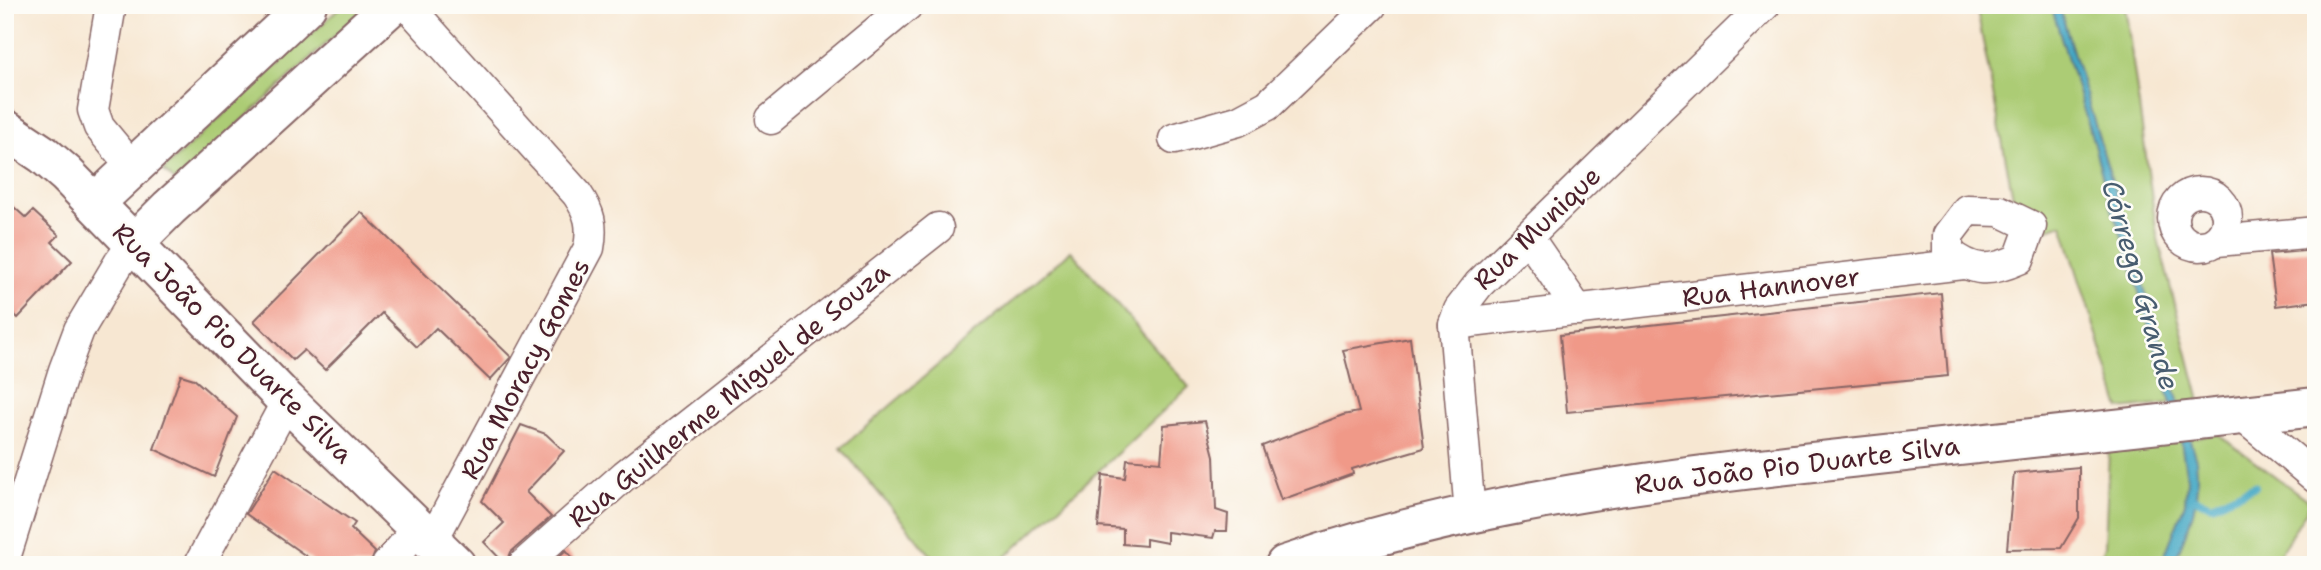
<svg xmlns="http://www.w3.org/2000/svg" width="2321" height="570" font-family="'Shantell Sans',sans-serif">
	<rect width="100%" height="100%" fill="#fdfcf7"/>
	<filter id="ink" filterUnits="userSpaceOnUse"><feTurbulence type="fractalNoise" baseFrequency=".0143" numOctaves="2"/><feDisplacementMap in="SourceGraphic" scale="14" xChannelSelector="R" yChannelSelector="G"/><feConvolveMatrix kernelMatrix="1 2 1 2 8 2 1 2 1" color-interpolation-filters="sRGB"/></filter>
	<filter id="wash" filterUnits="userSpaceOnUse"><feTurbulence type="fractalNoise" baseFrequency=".00686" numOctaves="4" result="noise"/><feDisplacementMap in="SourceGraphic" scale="28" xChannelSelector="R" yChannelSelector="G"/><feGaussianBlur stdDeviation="1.57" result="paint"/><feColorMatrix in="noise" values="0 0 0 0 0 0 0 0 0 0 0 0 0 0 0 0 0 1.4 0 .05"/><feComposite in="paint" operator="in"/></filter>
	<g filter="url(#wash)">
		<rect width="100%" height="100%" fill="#f7e7d2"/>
		<g fill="#accc74" stroke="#7b7650" stroke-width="2">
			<path d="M343,5H368L176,182L163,170Z"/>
			<path d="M1976,5H2125L2157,235L2200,401L2120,409L2062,224L2021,239Z"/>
			<path d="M1071,251L1189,387L997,565H939L841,448Z"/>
			<path d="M2218,434L2311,503L2273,565H2098L2105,546L2109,450Z"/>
		</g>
		<path fill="#45a8c5" stroke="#486478" stroke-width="2" d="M2051,5H2059L2196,460C2201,504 2189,526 2173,565H2161L2185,503L2187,479L2180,435L2127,250L2109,201L2090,130Z"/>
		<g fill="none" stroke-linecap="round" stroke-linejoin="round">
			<path stroke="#45a8c5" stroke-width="8" d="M2192,498L2212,505L2255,486"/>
		</g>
		<g id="blocks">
			<g fill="#f09988">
				<path d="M5,199L26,218L33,211L59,235L52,242L72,261L18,318L5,306Z"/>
				<path d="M361,212L511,357L490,380L436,328L417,347L382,313L325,370L304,350L293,360L254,321Z"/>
				<path d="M2316,250V301L2276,306L2269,254Z"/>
				<path d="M1941,293L1948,376L1567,412L1560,335Z"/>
				<path d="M1410,338L1424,448L1352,469L1353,474L1281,500L1262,446L1343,415L1359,412L1343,350Z"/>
				<path d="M181,375L194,379L237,417L214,477L154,449Z"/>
				<path d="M1205,421L1214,456L1216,510L1228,514L1227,531H1215L1213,538L1167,532V543L1146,539V546L1123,544V529L1098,527L1103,475L1125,478L1127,459L1161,462L1164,425Z"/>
				<path d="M521,425L546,434L564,451L526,492L551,517L511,552L506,565L484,542L504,523L482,501Z"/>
				<path d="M2079,467V518L2061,548L2007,549L2014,473Z"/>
				<path d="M275,468L355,523L351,529L375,552L370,565H319L246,514Z"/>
				<path d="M566,550L579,565H550Z"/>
			</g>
		</g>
	</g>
	<g filter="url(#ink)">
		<use href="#blocks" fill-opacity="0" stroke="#876565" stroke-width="2"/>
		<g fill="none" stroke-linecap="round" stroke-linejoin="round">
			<g stroke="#876565" stroke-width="33">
				<g id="minor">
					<path d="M111,5L93,110L99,127L133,168"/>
					<path d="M407,5L577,194C590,213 593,225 589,248L432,541"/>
					<path d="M771,119L908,5"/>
					<path d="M1174,139L1238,121L1268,105L1372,5"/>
					<circle cx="2200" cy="219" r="27"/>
					<path d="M1967,210L2000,211L2031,226L2019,259C1990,272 1974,273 1948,252V235Z"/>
					<path d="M1528,237L1578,310"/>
					<path d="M2217,241L2316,232"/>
					<path d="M1454,324L1963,264"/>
					<path d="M2241,415L2316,478"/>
					<path d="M1470,514L1454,324L1459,310L1479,284L1765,5"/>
					<path d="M5,558L64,370L79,330L119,263L133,244"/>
					<path d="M199,565L287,401"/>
					<path d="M387,565L419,527"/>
					<path d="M523,565L625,475L938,228"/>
				</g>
			</g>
			<g stroke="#876565" stroke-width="42">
				<g id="tertiary">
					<path d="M95,203L307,5"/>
					<path d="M133,244L169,208L392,5"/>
				</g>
			</g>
			<g stroke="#876565" stroke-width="42">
				<g id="secondary">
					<path d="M5,129L44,155L66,174L287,401L456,565"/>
					<path d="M1285,565C1474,500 1671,477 1868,456C2017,439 2166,422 2316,407"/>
				</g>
			</g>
			<use href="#minor" stroke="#fff" stroke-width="30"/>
			<use href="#tertiary" stroke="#fff" stroke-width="38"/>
			<use href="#secondary" stroke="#fff" stroke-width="38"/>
		</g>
	</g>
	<g text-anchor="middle" stroke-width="5" stroke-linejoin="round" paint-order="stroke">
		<g font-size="26" fill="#4a1f2b" stroke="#fdfcf7">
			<text transform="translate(1537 228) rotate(-44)" y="9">Rua Munique</text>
			<text transform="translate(1771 287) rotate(-7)" y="9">Rua Hannover</text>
			<text transform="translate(233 343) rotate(45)" y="9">Rua João Pio Duarte Silva</text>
			<text transform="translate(525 369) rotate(-62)" y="9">Rua Moracy Gomes</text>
			<text transform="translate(729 395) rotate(-39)" y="9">Rua Guilherme Miguel de Souza</text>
			<text transform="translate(1797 465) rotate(-7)" y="9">Rua João Pio Duarte Silva</text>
		</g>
		<g font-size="28" font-style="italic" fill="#485d70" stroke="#fdfcf7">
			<text transform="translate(2141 285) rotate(74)" y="10">Córrego Grande</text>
		</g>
	</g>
	<rect width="2321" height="570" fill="none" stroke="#fdfcf7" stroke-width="28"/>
</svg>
